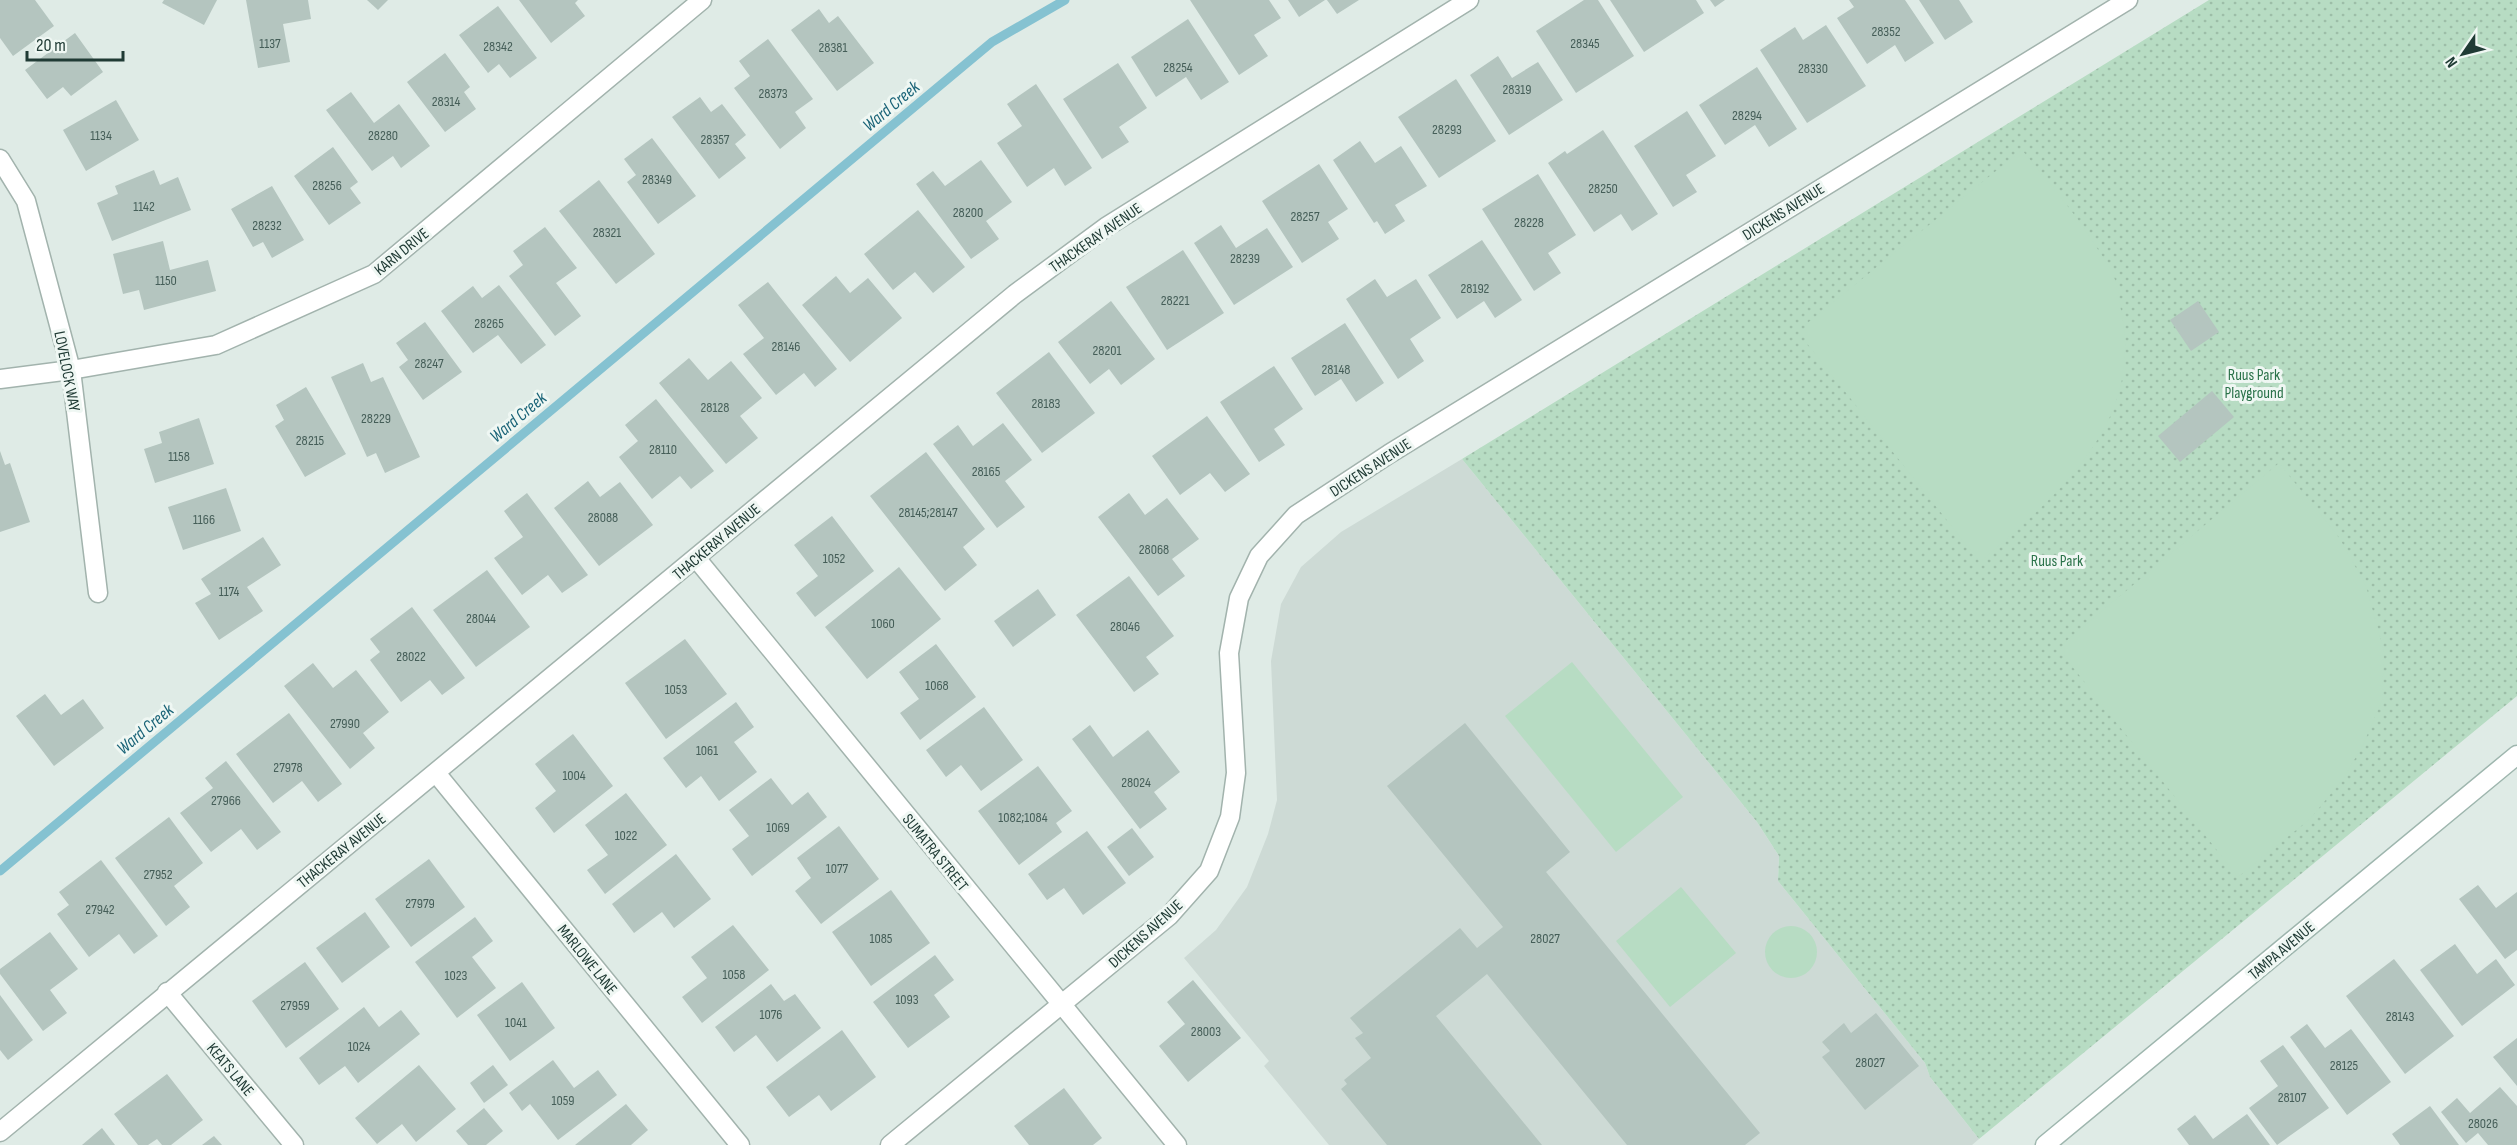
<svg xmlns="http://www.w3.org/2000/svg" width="2517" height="1145" font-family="'Sofia Sans Condensed',sans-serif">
	<defs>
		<pattern id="green-dots" width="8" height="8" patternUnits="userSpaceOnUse" patternTransform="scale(1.5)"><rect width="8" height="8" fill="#b7dcc3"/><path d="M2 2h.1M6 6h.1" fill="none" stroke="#9dbea8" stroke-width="1.8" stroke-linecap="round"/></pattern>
	</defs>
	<rect width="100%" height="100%" fill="#dfebe6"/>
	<path fill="#cddad5" d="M1462,459L1757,822L1779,856L1778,881L1925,1063L1930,1077L1979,1139L1972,1145H1329L1264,1066L1269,1061L1184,958L1216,930L1247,887L1268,834L1277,800L1271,661L1281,604L1301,567L1341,532Z"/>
	<path fill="url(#green-dots)" d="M2209,0H2517V696L1979,1139L1930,1077L1925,1063L1778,881L1779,856L1757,822L1462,459Z"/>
	<g fill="#b7dcc3">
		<path d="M2022,150C2048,182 2075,212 2097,248C2102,256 2109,265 2113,275C2119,287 2119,302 2122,315C2143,426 2055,497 1980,562L1805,341V325Z"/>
		<path d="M2279,463L2340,539L2366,586L2384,651L2382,700L2363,745L2343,779L2310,819L2238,877L2064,656L2065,642Z"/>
		<path d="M1572,662L1683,797L1616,852L1505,716Z"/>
		<path d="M1681,887L1736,953L1670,1007L1616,941Z"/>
		<circle cx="1791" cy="952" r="26"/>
	</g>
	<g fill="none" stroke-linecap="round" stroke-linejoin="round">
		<path stroke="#85c2d1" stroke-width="9" d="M0,871L992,42L1065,0"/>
	</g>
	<g fill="#b4c5bf">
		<path d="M0,0H35L54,26L13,56L0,38Z"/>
		<path d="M164,0H217L204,25L162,3Z"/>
		<path d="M246,0H308L311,19L283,24L290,62L258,68Z"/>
		<path d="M367,0H388L378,10Z"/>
		<path d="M519,0H578L575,3L585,16L551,43Z"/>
		<path d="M1190,0H1269L1281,18L1254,35L1268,56L1239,75Z"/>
		<path d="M1288,0H1325L1299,17Z"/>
		<path d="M1327,0H1359L1337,14Z"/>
		<path d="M1584,0H1598L1634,56L1576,93L1536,31Z"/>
		<path d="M1610,0H1696L1704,13L1644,52Z"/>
		<path d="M1710,0H1725L1715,7Z"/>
		<path d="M1849,0H1905L1934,43L1905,62L1895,45L1867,64L1837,18L1854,7Z"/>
		<path d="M1919,0H1959L1973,22L1945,40Z"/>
		<path d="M498,6L537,58L510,78L499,64L488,73L459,35Z"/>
		<path d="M819,9L829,23L838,16L874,63L837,91L791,30Z"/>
		<path d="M1188,19L1229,82L1201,100L1186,77L1156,97L1131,57Z"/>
		<path d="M1826,25L1866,86L1807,123L1760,50L1795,27L1803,40Z"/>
		<path d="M75,33L103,72L71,96L63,87L47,99L25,70Z"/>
		<path d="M768,39L813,99L795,112L806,128L780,149L734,88L750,76L739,61Z"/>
		<path d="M445,53L470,87L464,92L476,109L445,132L407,82Z"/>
		<path d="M1498,56L1512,78L1538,62L1563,100L1509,135L1470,75Z"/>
		<path d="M1118,63L1147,108L1119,127L1129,142L1102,159L1063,99Z"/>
		<path d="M1757,67L1797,129L1769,147L1755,125L1725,145L1699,105Z"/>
		<path d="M1456,79L1496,141L1439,178L1398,117Z"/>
		<path d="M1036,84L1092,168L1065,186L1054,168L1027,187L997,143L1022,126L1007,104Z"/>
		<path d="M351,92L374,123L399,104L430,146L401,168L393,156L372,171L326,110Z"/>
		<path d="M700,97L711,112L722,104L746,135L735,144L746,158L719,179L672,117Z"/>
		<path d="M116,100L139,140L86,171L63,130Z"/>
		<path d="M1687,111L1716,156L1686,175L1697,192L1673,207L1634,146Z"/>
		<path d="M1603,130L1658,214L1632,231L1621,214L1594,232L1548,163L1565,151L1567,154Z"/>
		<path d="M652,138L696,196L658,224L627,182L636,175L624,159Z"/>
		<path d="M1360,141L1375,163L1401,146L1427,186L1395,205L1405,221L1385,234L1377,221L1374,223L1333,160Z"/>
		<path d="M333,147L358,182L350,188L361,203L329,225L294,176Z"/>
		<path d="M981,160L1012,202L986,221L999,239L971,259L916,184L933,171L945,186Z"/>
		<path d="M1319,164L1348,209L1328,222L1339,239L1302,263L1262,201Z"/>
		<path d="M154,170L160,185L178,177L191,210L112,241L97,203L118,194L115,186Z"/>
		<path d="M1538,174L1576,235L1548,253L1561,273L1534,291L1482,209Z"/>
		<path d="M599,180L655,254L616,284L559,211Z"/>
		<path d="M272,186L304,240L272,258L263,242L253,247L231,209Z"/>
		<path d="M918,210L965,267L933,293L915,272L893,290L864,254Z"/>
		<path d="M1221,225L1236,248L1267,228L1293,267L1234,305L1194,243Z"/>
		<path d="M545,227L577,268L556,283L581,316L555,336L509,276L523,265L513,251Z"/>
		<path d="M1482,240L1522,300L1495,318L1484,301L1457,319L1428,275Z"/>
		<path d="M163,241L170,270L208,260L216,291L144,310L139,290L123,294L113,254Z"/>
		<path d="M1183,250L1224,313L1167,350L1126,287Z"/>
		<path d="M836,276L850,293L868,278L902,318L850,362L802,305Z"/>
		<path d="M1375,279L1387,297L1416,279L1441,318L1410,339L1424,361L1398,379L1346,299Z"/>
		<path d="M768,282L837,369L815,387L804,373L776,395L743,354L764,338L738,305Z"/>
		<path d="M499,285L546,345L521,364L498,335L473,353L441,311L473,286L482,298Z"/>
		<path d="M1111,301L1155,359L1121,385L1109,369L1090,384L1058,342Z"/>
		<path d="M2198,301L2219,332L2191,351L2170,320Z"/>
		<path d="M425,322L462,372L423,400L399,367L408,360L396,343Z"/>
		<path d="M1345,323L1384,383L1356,402L1341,379L1315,396L1291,358Z"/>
		<path d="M1049,352L1095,413L1042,453L996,393Z"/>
		<path d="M689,358L708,380L731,361L762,398L740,416L758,438L726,464L659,383Z"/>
		<path d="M363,363L371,382L383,377L420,457L385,473L376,453L367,457L331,377Z"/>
		<path d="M1274,366L1303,409L1274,429L1285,445L1259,462L1220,402Z"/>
		<path d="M306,387L346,454L305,477L275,426L284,420L276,405Z"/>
		<path d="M2212,391L2234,417L2180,462L2158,436Z"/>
		<path d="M656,399L714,471L691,489L680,476L652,499L619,457L638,441L625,425Z"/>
		<path d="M1207,416L1250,474L1225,492L1210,473L1180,495L1152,456Z"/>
		<path d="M199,418L214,464L155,483L144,449L162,443L159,432Z"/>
		<path d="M1003,423L1032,460L1005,481L1025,507L997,528L933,444L958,425L973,446Z"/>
		<path d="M0,451L5,465L10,463L30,522L0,532Z"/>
		<path d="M926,452L985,529L963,547L977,565L945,591L870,496Z"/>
		<path d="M588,481L600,497L620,482L653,525L599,566L554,508Z"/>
		<path d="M226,488L241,531L183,550L168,507Z"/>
		<path d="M527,493L588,575L562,593L548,575L522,595L494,558L523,537L504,511Z"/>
		<path d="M1129,493L1145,515L1167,498L1199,539L1172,559L1185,576L1158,596L1098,517Z"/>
		<path d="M832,516L874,571L815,617L796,593L818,576L794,545Z"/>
		<path d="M263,537L281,565L247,587L263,611L219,640L195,603L211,594L201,579Z"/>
		<path d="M899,567L941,619L867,679L825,627Z"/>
		<path d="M487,570L530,627L476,667L433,610Z"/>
		<path d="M1129,576L1174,636L1146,657L1159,674L1134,692L1076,615Z"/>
		<path d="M1038,589L1056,615L1013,647L994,621Z"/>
		<path d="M412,607L465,678L442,695L430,680L401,702L370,660L380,652L370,639Z"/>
		<path d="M685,639L727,694L666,739L625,683Z"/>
		<path d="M936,644L976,697L920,740L900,713L919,699L899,672Z"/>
		<path d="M313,663L333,688L356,670L389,712L363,733L375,748L350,769L284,686Z"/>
		<path d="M45,694L61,715L83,699L104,728L54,766L16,716Z"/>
		<path d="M736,702L754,727L734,742L757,772L719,801L701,776L686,788L663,758Z"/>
		<path d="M984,707L1023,760L981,791L961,765L946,777L926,750Z"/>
		<path d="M289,713L342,784L318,802L302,781L273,803L236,754Z"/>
		<path d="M1465,723L1570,852L1546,872L1760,1133L1745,1145H1627L1487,974L1436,1016L1542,1145H1387L1341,1089L1347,1084L1344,1080L1371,1058L1355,1038L1363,1033L1350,1018L1460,928L1477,948L1503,927L1387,786Z"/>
		<path d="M1090,725L1113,757L1148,730L1180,772L1154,792L1167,809L1140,829L1072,739Z"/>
		<path d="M573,734L613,786L554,833L535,808L556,791L535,764Z"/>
		<path d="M226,761L281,832L257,850L241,829L211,852L180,813L213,788L205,778Z"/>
		<path d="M1038,766L1072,811L1056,823L1062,832L1019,865L978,811Z"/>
		<path d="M771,778L792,805L808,792L827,817L752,876L732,849L749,836L729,810Z"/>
		<path d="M626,793L667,845L605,894L587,870L608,855L585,825Z"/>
		<path d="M169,817L203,863L174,886L190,907L166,926L115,858Z"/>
		<path d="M839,826L879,879L821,924L795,891L811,878L797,858Z"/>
		<path d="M1132,828L1154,857L1129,876L1107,847Z"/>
		<path d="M1087,831L1126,883L1083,915L1064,888L1047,900L1028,874Z"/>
		<path d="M676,854L711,899L674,928L662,912L634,933L612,904Z"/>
		<path d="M429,859L465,907L411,947L375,899Z"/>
		<path d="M101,860L158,936L134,954L119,934L89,957L57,914L69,905L59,892Z"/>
		<path d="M2478,885L2496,908L2517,892V950L2505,959L2459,899Z"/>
		<path d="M891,890L930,943L871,986L832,932Z"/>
		<path d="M365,912L390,947L342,983L316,948Z"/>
		<path d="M475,917L493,941L472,957L496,988L457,1018L415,962Z"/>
		<path d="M733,925L769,970L702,1023L682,997L707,978L691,957Z"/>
		<path d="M50,932L78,969L50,990L67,1013L43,1031L0,974V969Z"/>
		<path d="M2455,944L2477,974L2496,959L2515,985L2462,1026L2420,970Z"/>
		<path d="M935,955L954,980L934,995L950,1017L908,1048L873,1002Z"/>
		<path d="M2394,959L2454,1036L2405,1074L2346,996Z"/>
		<path d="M305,962L339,1009L286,1048L252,1001Z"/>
		<path d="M1193,980L1241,1038L1188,1082L1159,1046L1185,1024L1167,1002Z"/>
		<path d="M522,982L555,1028L510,1061L477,1015Z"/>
		<path d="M771,984L784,1001L795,994L821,1028L777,1062L756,1035L734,1052L715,1027Z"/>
		<path d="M0,995L33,1040L8,1060L0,1050Z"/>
		<path d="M364,1007L379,1027L401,1010L420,1034L358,1083L345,1066L319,1085L299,1058Z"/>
		<path d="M1876,1013L1919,1066L1865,1110L1822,1057L1830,1051L1822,1042L1844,1023L1851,1033Z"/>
		<path d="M2307,1024L2325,1048L2351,1029L2391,1082L2347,1115L2290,1037Z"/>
		<path d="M842,1030L876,1077L831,1111L819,1095L789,1117L766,1087Z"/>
		<path d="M2517,1038V1086L2493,1057Z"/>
		<path d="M2283,1045L2329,1108L2277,1145L2249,1108L2278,1086L2260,1061Z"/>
		<path d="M553,1060L574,1088L598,1070L617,1095L558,1140L530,1104L522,1111L509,1093Z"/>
		<path d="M419,1065L456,1109L416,1142L402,1124L377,1144L355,1118Z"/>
		<path d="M493,1065L508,1085L484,1103L470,1083Z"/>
		<path d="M167,1074L203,1120L171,1145H162L157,1139L148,1145H138L114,1114Z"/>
		<path d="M2500,1087L2517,1106V1145H2488L2478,1133L2466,1143L2441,1112L2457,1098L2470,1113Z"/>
		<path d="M1064,1088L1102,1138L1093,1145H1029L1014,1126Z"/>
		<path d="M626,1104L648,1130L631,1145H575Z"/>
		<path d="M2430,1106L2459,1145H2400L2392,1134Z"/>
		<path d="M484,1108L503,1131L486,1145H468L456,1131Z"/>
		<path d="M2247,1114L2270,1145H2189L2177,1129L2195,1115L2213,1139Z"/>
		<path d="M102,1128L115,1145H82Z"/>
		<path d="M214,1136L222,1145H202Z"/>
	</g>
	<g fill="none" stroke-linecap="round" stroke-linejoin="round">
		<g stroke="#a2b3ad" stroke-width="21">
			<g id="street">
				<path d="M0,159L26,201L71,370L98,593"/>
				<path d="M0,379L71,370L216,345L374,274L702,0"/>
				<path d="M696,558L1177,1145"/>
				<path d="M436,773L740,1145"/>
				<path d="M167,992L294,1145"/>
				<path d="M0,1132L1015,294L1106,227L1469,0"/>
				<path d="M890,1145L1169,916L1209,871L1230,817L1236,773L1229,653L1239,598L1259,556L1296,515L1389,454L2128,0"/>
			</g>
		</g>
		<g stroke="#9eb6ae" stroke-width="21">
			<path id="secondary" d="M2045,1145L2517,755"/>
		</g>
		<use href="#street" stroke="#fff" stroke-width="18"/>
		<use href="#secondary" stroke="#fff" stroke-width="18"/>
	</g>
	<g text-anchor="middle" stroke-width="6" stroke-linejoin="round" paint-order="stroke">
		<g font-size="14" fill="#455e58">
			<text x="1886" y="36">28352</text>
			<text x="270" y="48">1137</text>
			<text x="1585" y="48">28345</text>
			<text x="498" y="51">28342</text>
			<text x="833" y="52">28381</text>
			<text x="1178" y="72">28254</text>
			<text x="1813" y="73">28330</text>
			<text x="1517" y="94">28319</text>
			<text x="773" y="98">28373</text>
			<text x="446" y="106">28314</text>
			<text x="1747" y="120">28294</text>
			<text x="1447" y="134">28293</text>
			<text x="101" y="140">1134</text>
			<text x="383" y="140">28280</text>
			<text x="715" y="144">28357</text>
			<text x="657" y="184">28349</text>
			<text x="327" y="190">28256</text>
			<text x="1603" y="193">28250</text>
			<text x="144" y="211">1142</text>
			<text x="968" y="217">28200</text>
			<text x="1305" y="221">28257</text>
			<text x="1529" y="227">28228</text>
			<text x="267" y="230">28232</text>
			<text x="607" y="237">28321</text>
			<text x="1245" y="263">28239</text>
			<text x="166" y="285">1150</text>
			<text x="1475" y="293">28192</text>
			<text x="1175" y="305">28221</text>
			<text x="489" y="328">28265</text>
			<text x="786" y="351">28146</text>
			<text x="1107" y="355">28201</text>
			<text x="429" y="368">28247</text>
			<text x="1336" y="374">28148</text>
			<text x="1046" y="408">28183</text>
			<text x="715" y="412">28128</text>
			<text x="376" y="423">28229</text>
			<text x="310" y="445">28215</text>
			<text x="663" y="454">28110</text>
			<text x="179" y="461">1158</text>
			<text x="986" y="476">28165</text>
			<text x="928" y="517">28145;28147</text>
			<text x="603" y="522">28088</text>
			<text x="204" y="524">1166</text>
			<text x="1154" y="554">28068</text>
			<text x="834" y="563">1052</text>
			<text x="229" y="596">1174</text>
			<text x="481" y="623">28044</text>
			<text x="883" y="628">1060</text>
			<text x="1125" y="631">28046</text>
			<text x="411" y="661">28022</text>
			<text x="937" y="690">1068</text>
			<text x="676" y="694">1053</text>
			<text x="345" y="728">27990</text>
			<text x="707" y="755">1061</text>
			<text x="288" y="772">27978</text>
			<text x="574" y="780">1004</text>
			<text x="1136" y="787">28024</text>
			<text x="226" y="805">27966</text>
			<text x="1023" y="822">1082;1084</text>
			<text x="778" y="832">1069</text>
			<text x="626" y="840">1022</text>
			<text x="837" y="873">1077</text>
			<text x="158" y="879">27952</text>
			<text x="420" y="908">27979</text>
			<text x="100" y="914">27942</text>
			<text x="881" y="943">1085</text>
			<text x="1545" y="943">28027</text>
			<text x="734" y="979">1058</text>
			<text x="456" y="980">1023</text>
			<text x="907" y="1004">1093</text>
			<text x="295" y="1010">27959</text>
			<text x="771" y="1019">1076</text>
			<text x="2400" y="1021">28143</text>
			<text x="516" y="1027">1041</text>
			<text x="1206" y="1036">28003</text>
			<text x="359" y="1051">1024</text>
			<text x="1870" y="1067">28027</text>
			<text x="2344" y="1070">28125</text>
			<text x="2292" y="1102">28107</text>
			<text x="563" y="1105">1059</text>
			<text x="2483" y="1128">28026</text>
		</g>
		<g font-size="16" fill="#203b35" stroke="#eff7f3">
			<text transform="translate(1783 211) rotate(-32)" y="6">DICKENS AVENUE</text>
			<text transform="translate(1095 237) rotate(-35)" y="6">THACKERAY AVENUE</text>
			<text transform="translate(401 251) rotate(-39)" y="6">KARN DRIVE</text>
			<text transform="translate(68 371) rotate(79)" y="6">LOVELOCK WAY</text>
			<text transform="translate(1370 467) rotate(-33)" y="6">DICKENS AVENUE</text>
			<text transform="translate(716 541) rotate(-40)" y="6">THACKERAY AVENUE</text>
			<text transform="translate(341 850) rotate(-39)" y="6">THACKERAY AVENUE</text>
			<text transform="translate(936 852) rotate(51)" y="6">SUMATRA STREET</text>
			<text transform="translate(1145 933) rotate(-42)" y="6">DICKENS AVENUE</text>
			<text transform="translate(2281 950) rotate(-40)" y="6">TAMPA AVENUE</text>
			<text transform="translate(588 959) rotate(51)" y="6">MARLOWE LANE</text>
			<text transform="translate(231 1069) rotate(50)" y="6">KEATS LANE</text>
		</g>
		<g font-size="16" fill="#2a7249" stroke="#eff7f3">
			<text x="2254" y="380">Ruus Park<tspan x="2254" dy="18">Playground</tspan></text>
			<text x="2057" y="566">Ruus Park</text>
		</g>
		<g font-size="18" font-style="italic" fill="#196377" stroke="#eff7f3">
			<text transform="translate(891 106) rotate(-40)" y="6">Ward Creek</text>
			<text transform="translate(518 417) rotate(-40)" y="6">Ward Creek</text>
			<text transform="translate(145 729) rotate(-40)" y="6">Ward Creek</text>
		</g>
	</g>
	<g transform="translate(2463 54) rotate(235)" stroke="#eff7f3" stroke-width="4.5" paint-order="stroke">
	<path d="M0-4.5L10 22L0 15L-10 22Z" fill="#203b35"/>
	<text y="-9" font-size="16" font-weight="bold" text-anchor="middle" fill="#203b35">N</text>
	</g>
	<path d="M27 51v9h96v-9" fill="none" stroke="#203b35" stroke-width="3"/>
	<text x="36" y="51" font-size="18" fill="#203b35" stroke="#eff7f3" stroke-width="4.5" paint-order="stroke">20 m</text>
</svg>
